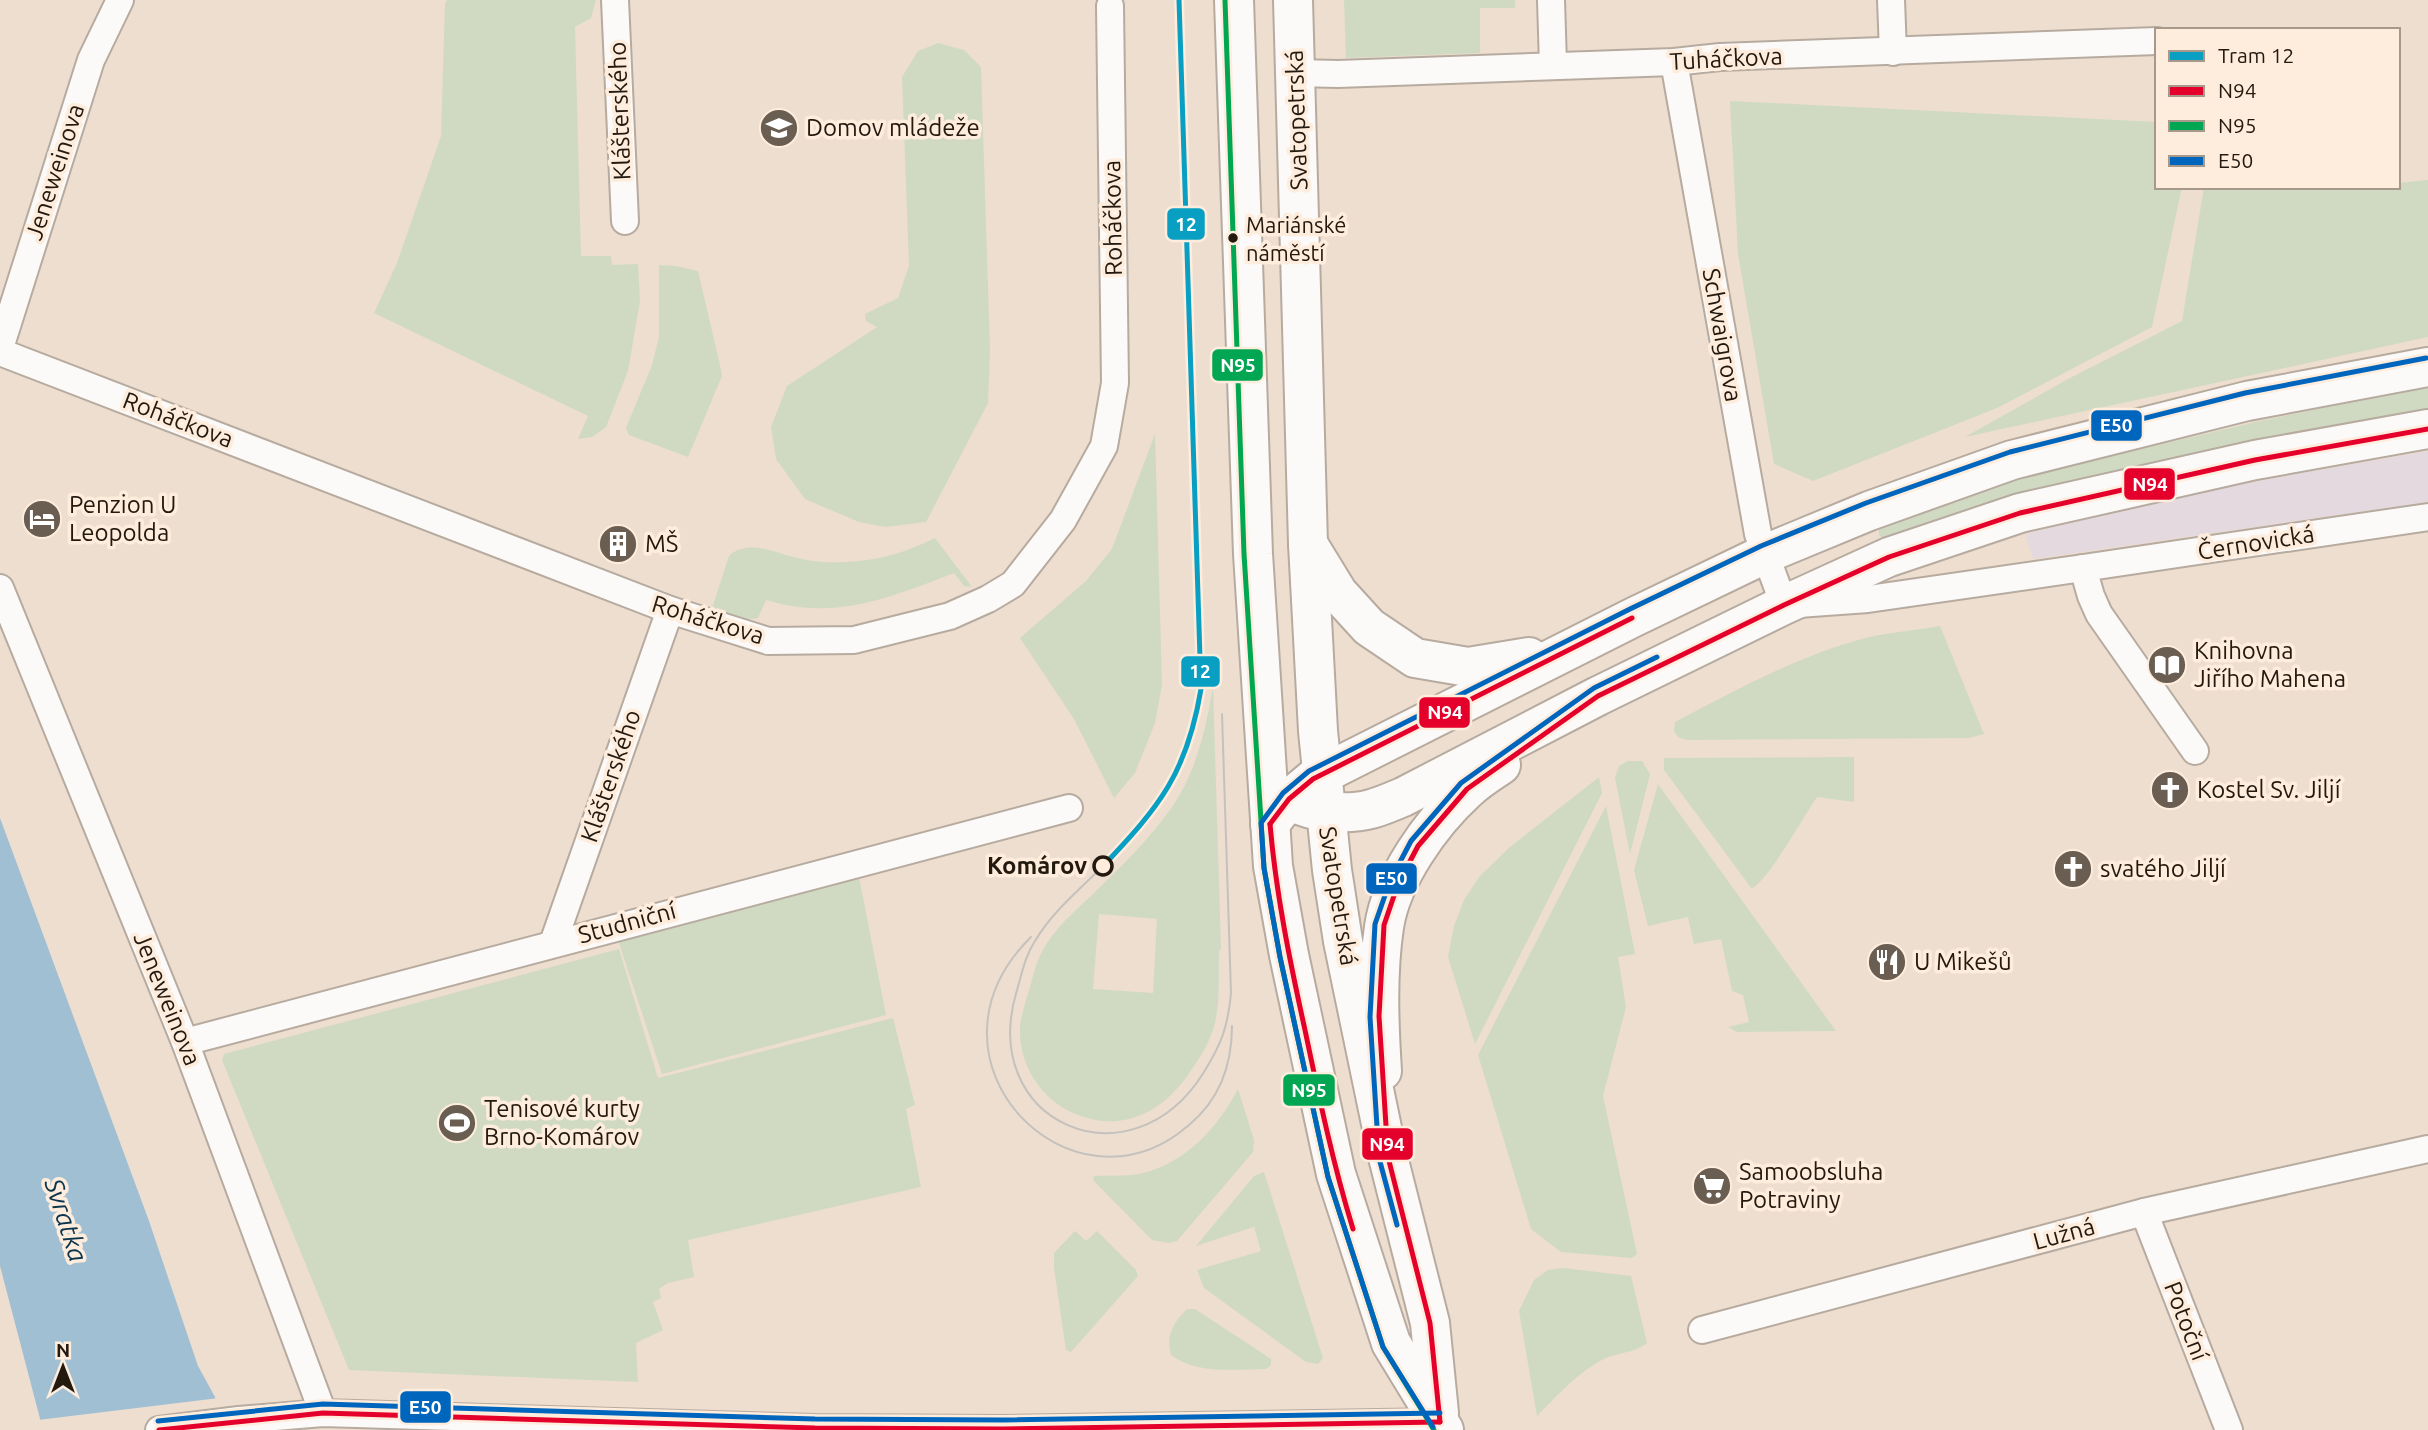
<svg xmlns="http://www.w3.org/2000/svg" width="2428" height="1430" font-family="Ubuntu,sans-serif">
	<rect width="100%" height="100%" fill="#eddecf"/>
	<path fill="#e4d9de" d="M2428,451V502L2033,559L2025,534L2199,491Z"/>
	<g fill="#d0dac3" fill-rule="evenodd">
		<path d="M447,0H596L591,18L575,27L581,256H611L612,265L638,264L640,301L628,371L606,427L592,437L578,439L588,416L374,313L397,263L441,136L445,4Z"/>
		<path d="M1344,0H1515V8H1480V53L1346,58Z"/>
		<path d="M938,43L964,50L981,67L990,350L988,403L926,522L885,527L859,522L805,499L776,459L771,427L787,386L877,327L866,321L865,314L898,298L909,266L902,77L918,51Z"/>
		<path d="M1730,101L2157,122V187H2182L2152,327L1997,408L1813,481L1774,464L1738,254Z"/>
		<path d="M2428,180V337L1965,437L2068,379L2182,321L2204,187H2398V183Z"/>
		<path d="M659,265L676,266L698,271L720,365L722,376L688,457L629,435L626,428L652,365L659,337Z"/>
		<path d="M2428,386V411C2328,429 2229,446 2130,468C2048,486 1968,506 1891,538L1883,539L1879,535V529L1885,524L1982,489L2047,471L2260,421Z"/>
		<path d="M1155,434L1162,685L1155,723L1135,773L1114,798L1074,719L1020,638L1086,581L1112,549Z"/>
		<path d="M935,538L972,587L964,586L954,573C889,598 836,621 766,600L758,618L746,620L712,608L729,556C749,537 779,555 802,559C816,562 832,563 846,562C877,561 907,552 935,538Z"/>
		<path d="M1940,626L1984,734L1969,738L1687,740L1678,737L1674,731L1675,722C1738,689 1801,654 1870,637C1892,632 1917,630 1940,626Z"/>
		<path d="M1213,687L1221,949L1219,951C1218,978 1221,1004 1213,1030C1208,1045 1199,1059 1190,1072C1162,1113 1122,1134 1073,1113C1040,1098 1019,1065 1020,1028C1021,1014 1026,1001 1030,987C1034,972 1038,956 1047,943C1060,923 1081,906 1098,889C1124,864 1151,837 1172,807C1196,773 1206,728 1213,687ZM1099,914L1157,919L1153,993L1093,989Z"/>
		<path d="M1854,757V802L1817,797C1802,819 1771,876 1752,889L1664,770V758Z"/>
		<path d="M1628,761H1642L1650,774L1630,854L1615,778L1619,766Z"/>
		<path d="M1599,777L1602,793L1475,1044L1448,957L1454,926L1464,900L1480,876L1510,847Z"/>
		<path d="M1658,784L1836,1031L1737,1032L1728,1027L1749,1022L1743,995L1732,991L1721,939L1694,944L1688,917L1648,926L1634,870Z"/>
		<path d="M1606,806L1635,954L1618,957L1626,1007L1603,1096L1637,1254L1632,1258L1561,1252L1531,1229L1478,1055Z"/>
		<path d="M858,872L886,1015L662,1074L616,934Z"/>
		<path d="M619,949L658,1078L893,1018L915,1105L906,1109L921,1187L688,1240L694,1277L668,1283L659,1289L661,1298L653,1302L663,1330L636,1343L638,1382L349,1370L222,1060L224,1054Z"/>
		<path d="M1238,1089L1254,1140L1253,1152L1177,1241L1168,1243L1152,1240L1093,1180L1094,1176C1109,1175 1128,1177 1143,1173C1187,1162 1218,1127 1238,1089Z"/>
		<path d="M1264,1172L1323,1358L1318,1364L1306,1362L1204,1288L1197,1270L1261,1251L1254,1227L1196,1246L1254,1176Z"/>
		<path d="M1075,1231L1086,1241L1097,1231L1136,1270L1138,1276L1071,1352L1066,1350L1054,1268V1253Z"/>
		<path d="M1563,1268L1631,1276L1647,1343C1635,1353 1620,1352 1606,1358C1579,1371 1558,1395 1537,1416L1519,1311L1534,1280L1548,1270Z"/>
		<path d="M1187,1309H1195L1271,1359V1365L1266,1369C1234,1369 1198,1375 1171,1355C1166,1335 1173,1323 1187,1309Z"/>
	</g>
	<path fill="#a1bfd3" d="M0,818L149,1221L198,1366L215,1397L223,1430H43L0,1266Z"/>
	<path fill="#eddecf" d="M219,1398L227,1430H40L38,1420Z"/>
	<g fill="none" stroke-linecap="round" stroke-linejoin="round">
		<g stroke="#b7aba0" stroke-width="30">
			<g id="minor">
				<path d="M615,0L625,221"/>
				<path d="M1551,0L1553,65"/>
				<path d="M1891,0L1893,52"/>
				<path d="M1674,62L1758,534L1784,605L1868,599L2083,568"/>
				<path d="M1296,73L1338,74L1674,62L1720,57L2157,41"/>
				<path d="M0,348L91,60L120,0"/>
				<path d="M0,352L670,610L768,641L854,640L950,616L988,599L1013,584L1063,520L1104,446L1115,383L1110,6"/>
				<path d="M0,588L185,1042L323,1413"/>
				<path d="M2195,751L2099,614L2091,596L2083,568L2428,517"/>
				<path d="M553,943L670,610"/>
				<path d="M185,1042L1069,808"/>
				<path d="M2144,1212L2229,1430"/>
				<path d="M1702,1330L2144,1212L2428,1149"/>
				<path d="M159,1430L239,1420L323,1413L815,1428L1003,1429L1440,1422"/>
			</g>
		</g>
		<g stroke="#b7aba0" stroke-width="42">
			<g id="secondary">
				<path d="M1308,544L1338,593L1369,627L1415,658L1468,667L1529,657"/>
				<path d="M1293,802C1313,813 1349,815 1371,809C1382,806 1393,801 1403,797L1598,696L1784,605L1889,557L2020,513L2255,460L2428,429"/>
				<path d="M1270,824L1289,799L1313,779L1634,617L1765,554L1869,511L2012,460L2247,401L2428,367"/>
				<path d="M1382,1071C1379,1024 1377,974 1384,927C1391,879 1431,823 1466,791C1476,781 1489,773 1501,765"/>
			</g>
		</g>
		<g stroke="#b7aba0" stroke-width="42">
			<g id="primary">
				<path d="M1234,0L1253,554L1273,866L1289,955L1336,1174L1391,1343L1444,1430"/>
				<path d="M1293,0L1308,544L1318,731L1332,870L1343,941L1388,1157L1430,1323L1439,1413"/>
			</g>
		</g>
		<use href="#minor" stroke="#fcfaf8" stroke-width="26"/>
		<use href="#secondary" stroke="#fcfaf8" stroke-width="38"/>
		<use href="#primary" stroke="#fcfaf8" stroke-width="38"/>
		<g stroke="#c5c1bd" stroke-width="2">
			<path d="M1103,866C1079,890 1052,912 1035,941C1025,956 1022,973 1017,990C976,1123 1131,1190 1204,1072C1222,1043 1228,1026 1231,993L1222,714"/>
			<path d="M1031,937C907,1060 1072,1227 1189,1125C1219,1100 1232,1065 1232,1026"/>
		</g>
		<g stroke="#feeddd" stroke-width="10">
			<g id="bus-1">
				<path d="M1270,824L1289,799L1313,779L1632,618"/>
				<path d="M1270,824C1276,894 1290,962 1305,1030C1319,1097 1333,1164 1353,1229"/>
				<path d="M1440,1422L1430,1323L1388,1157L1379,1016L1384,925L1398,884L1418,846L1467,789L1598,696L1784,605L1889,557L2020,513L2255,460L2428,429"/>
				<path d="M159,1430L323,1413L815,1428L1003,1429L1440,1422"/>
			</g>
		</g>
		<g stroke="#feeddd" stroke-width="10">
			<path id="bus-2" d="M1225,0L1244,554L1264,868L1280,957L1328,1177L1383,1347L1434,1430"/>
		</g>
		<g stroke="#feeddd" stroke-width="10">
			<g id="bus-3">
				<path d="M1397,1225L1379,1158L1370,1017L1375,924L1390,881L1411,841L1461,783L1594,688L1657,657"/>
				<path d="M158,1421L323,1404L815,1419L1003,1420L1440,1413"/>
				<path d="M1433,1427L1383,1347L1328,1177L1280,957L1264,868L1261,823L1283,793L1309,771L1630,609L1761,546L1866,503L2010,452L2245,393L2426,358"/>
			</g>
		</g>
		<use href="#bus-1" stroke="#e4002b" stroke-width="5"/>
		<use href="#bus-2" stroke="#00a651" stroke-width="5"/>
		<use href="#bus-3" stroke="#0065bd" stroke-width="5"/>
		<g stroke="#feeddd" stroke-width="10">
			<path id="tram-1" d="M1103,866C1160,806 1187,773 1201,689L1179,0"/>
		</g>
		<use href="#tram-1" stroke="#099fc3" stroke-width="5"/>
	</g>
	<defs>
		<g id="university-disc" transform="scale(2.0125)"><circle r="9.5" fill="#6a5e52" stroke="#feeddd"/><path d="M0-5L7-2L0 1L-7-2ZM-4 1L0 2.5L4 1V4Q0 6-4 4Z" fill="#fff"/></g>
		<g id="hotel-disc" transform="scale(2.0125)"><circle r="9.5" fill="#6a5e52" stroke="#feeddd"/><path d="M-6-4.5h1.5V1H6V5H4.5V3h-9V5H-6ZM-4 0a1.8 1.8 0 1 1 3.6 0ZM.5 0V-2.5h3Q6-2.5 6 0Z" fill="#fff"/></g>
		<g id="building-disc" transform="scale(2.0125)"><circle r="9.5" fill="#6a5e52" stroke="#feeddd"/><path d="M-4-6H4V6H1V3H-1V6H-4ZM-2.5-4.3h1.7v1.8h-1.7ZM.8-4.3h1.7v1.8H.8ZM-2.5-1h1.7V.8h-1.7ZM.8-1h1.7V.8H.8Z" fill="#fff"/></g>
		<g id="library-disc" transform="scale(2.0125)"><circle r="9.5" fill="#6a5e52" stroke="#feeddd"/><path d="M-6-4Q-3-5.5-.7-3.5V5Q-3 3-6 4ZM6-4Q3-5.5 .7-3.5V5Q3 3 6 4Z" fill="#fff"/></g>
		<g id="church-disc" transform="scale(2.0125)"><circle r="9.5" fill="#6a5e52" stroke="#feeddd"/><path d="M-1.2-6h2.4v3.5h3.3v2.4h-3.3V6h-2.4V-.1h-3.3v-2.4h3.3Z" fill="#fff"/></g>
		<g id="restaurant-disc" transform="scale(2.0125)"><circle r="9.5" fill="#6a5e52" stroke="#feeddd"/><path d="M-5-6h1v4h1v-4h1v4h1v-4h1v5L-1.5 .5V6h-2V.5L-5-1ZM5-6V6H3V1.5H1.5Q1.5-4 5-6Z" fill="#fff"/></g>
		<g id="stadium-disc" transform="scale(2.0125)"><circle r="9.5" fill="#6a5e52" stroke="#feeddd"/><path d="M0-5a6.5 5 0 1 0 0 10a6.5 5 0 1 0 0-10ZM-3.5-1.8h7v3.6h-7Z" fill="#fff"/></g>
		<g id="supermarket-disc" transform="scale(2.0125)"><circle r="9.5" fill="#6a5e52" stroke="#feeddd"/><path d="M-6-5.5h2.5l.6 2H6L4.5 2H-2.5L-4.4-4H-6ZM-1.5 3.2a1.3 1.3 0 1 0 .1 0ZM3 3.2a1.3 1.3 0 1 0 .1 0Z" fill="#fff"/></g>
	</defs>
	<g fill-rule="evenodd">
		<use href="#university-disc" x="779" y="128"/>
		<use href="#hotel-disc" x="42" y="519"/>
		<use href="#building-disc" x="618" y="544"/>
		<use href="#library-disc" x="2167" y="665"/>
		<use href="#church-disc" x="2170" y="790"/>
		<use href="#church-disc" x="2073" y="869"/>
		<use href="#restaurant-disc" x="1887" y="962"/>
		<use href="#stadium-disc" x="457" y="1123"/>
		<use href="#supermarket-disc" x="1712" y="1186"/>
	</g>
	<circle fill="#23190f" stroke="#feeddd" stroke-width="2.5" cx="1233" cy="238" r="6"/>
	<circle fill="#feeddd" stroke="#23190f" stroke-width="3.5" cx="1103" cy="866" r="9"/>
	<g text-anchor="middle" stroke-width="7" stroke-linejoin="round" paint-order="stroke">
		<g font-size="22" fill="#23190f" stroke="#feeddd" text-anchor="start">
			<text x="1246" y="233">Mariánské<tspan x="1246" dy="28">náměstí</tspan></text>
		</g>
		<g font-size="24" fill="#23190f" stroke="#feeddd">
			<text transform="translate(1726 59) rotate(-3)" y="8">Tuháčkova</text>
			<text transform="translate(620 111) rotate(-92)" y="8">Klášterského</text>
			<text transform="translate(1297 120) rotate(-92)" y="8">Svatopetrská</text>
			<text transform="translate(55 172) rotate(-72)" y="8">Jeneweinova</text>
			<text transform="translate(1113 218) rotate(-91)" y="8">Roháčkova</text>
			<text transform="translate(1722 335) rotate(80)" y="8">Schwaigrova</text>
			<text transform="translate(178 420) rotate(21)" y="8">Roháčkova</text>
			<text transform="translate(2256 543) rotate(-9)" y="8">Černovická</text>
			<text transform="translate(708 620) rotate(17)" y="8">Roháčkova</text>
			<text transform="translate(611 776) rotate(-71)" y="8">Klášterského</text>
			<text transform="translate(1338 896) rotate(81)" y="8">Svatopetrská</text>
			<text transform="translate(627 923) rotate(-15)" y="8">Studniční</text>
			<text transform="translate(167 999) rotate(68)" y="8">Jeneweinova</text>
			<text transform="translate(2064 1234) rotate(-15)" y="8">Lužná</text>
			<text transform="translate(2186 1321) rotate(69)" y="8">Potoční</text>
		</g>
		<g font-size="24" fill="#23190f" stroke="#feeddd" text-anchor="start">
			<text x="806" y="136">Domov mládeže</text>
			<text x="69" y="513">Penzion U<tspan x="69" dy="28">Leopolda</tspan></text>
			<text x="645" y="552">MŠ</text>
			<text x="2194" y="659">Knihovna<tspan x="2194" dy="28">Jiřího Mahena</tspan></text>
			<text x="2197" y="798">Kostel Sv. Jiljí</text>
			<text x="2100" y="877">svatého Jiljí</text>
			<text x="1914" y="970">U Mikešů</text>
			<text x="484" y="1117">Tenisové kurty<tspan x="484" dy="28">Brno-Komárov</tspan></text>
			<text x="1739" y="1180">Samoobsluha<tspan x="1739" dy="28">Potraviny</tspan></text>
		</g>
		<g font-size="24" font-weight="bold" fill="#23190f" stroke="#feeddd" text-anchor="end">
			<text x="1087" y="874">Komárov</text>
		</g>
		<g font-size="26" font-style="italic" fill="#0b354d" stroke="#feeddd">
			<text transform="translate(66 1220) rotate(72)" y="9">Svratka</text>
		</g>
	</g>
	<g stroke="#feeddd" stroke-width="2.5">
		<rect x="1166" y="207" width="40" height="34" rx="7" fill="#099fc3"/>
		<rect x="1211" y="348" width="53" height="34" rx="7" fill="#00a651"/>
		<rect x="2090" y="409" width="53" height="33" rx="7" fill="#0065bd"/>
		<rect x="2123" y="467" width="53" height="34" rx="7" fill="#e4002b"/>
		<rect x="1180" y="655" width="41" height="33" rx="7" fill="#099fc3"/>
		<rect x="1418" y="696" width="53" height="33" rx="7" fill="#e4002b"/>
		<rect x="1365" y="862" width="53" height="33" rx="7" fill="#0065bd"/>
		<rect x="1282" y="1073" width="54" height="34" rx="7" fill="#00a651"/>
		<rect x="1361" y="1127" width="53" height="34" rx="7" fill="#e4002b"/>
		<rect x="399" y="1390" width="53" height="34" rx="7" fill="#0065bd"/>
	</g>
	<g font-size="19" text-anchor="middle" font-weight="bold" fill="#fff">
		<text x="1186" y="231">12</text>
		<text x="1238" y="372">N95</text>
		<text x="2116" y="432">E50</text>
		<text x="2150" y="491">N94</text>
		<text x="1200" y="678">12</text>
		<text x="1445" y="719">N94</text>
		<text x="1391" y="885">E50</text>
		<text x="1309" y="1097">N95</text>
		<text x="1387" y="1151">N94</text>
		<text x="425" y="1414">E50</text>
	</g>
	<rect x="2155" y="28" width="245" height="161" fill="#feeddd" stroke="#a6988b" stroke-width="2"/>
	<rect x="2169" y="51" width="35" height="10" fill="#099fc3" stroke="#a6988b" stroke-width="2"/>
	<text x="2218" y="63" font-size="21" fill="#23190f">Tram 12</text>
	<rect x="2169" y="86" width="35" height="10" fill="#e4002b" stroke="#a6988b" stroke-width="2"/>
	<text x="2218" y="98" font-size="21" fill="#23190f">N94</text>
	<rect x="2169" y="121" width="35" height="10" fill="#00a651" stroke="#a6988b" stroke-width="2"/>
	<text x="2218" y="133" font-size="21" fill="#23190f">N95</text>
	<rect x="2169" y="156" width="35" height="10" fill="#0065bd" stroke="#a6988b" stroke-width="2"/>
	<text x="2218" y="168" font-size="21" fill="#23190f">E50</text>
	<g transform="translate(63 1367)" stroke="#feeddd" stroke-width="5" paint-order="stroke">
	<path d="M0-5L12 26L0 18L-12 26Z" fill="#23190f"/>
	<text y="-10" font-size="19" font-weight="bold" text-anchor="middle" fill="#23190f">N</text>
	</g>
</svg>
